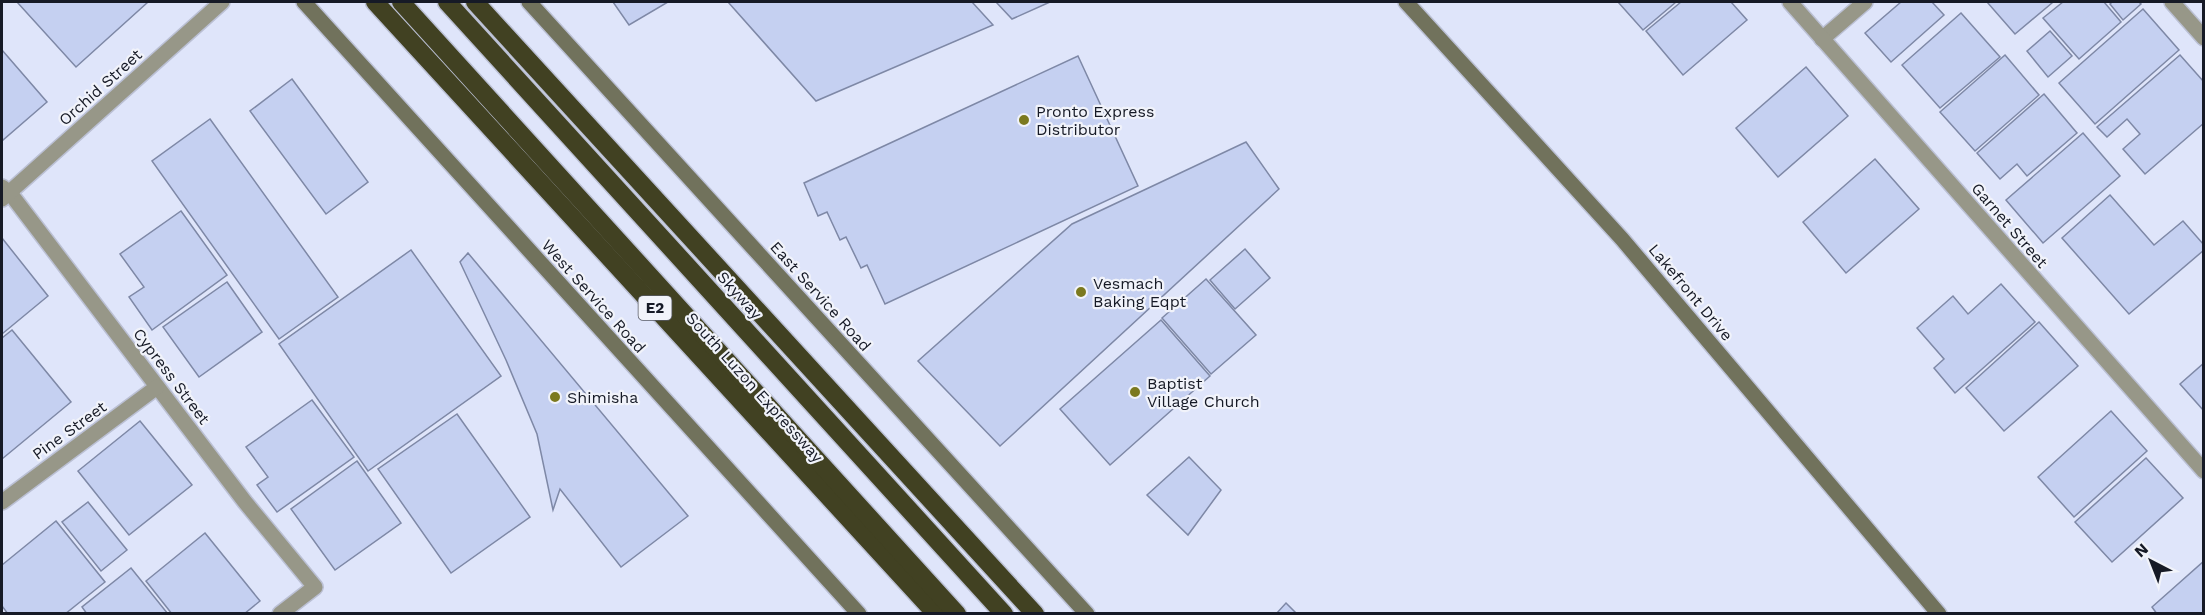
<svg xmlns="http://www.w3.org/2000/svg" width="2205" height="615" font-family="'Work Sans',sans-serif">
	<rect width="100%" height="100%" fill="#dfe5fa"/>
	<g fill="#c5d0f1" stroke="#7e88a6" stroke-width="1.5">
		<path d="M17,2H148L76,67Z"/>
		<path d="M613,2H668L629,25Z"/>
		<path d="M728,2H972L993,25L816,101Z"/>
		<path d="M996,2H1050L1012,19Z"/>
		<path d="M1618,2H1676L1643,30Z"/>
		<path d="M1681,2H1731L1747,20L1683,75L1646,31Z"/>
		<path d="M1901,2H1932L1944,15L1891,62L1865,33Z"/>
		<path d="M1987,2H2050L2052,3L2015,34Z"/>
		<path d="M2063,2H2104L2121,22L2079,59L2043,18Z"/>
		<path d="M2112,2H2139L2141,4L2123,20L2110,4Z"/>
		<path d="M2143,9L2179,50L2095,124L2059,83Z"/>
		<path d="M1961,13L2000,57L1940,108L1902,65Z"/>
		<path d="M2050,31L2072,56L2048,77L2027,51Z"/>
		<path d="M2,50L47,102L3,140L2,138Z"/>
		<path d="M2005,55L2039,95L1975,151L1940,112Z"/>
		<path d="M2180,55L2204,82V123L2145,174L2123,149L2140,134L2127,119L2107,137L2097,127Z"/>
		<path d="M1078,56L1138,186L885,304L867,265L861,268L846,237L840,240L827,212L818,216L804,183Z"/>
		<path d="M1806,67L1848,116L1778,177L1736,128Z"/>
		<path d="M292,79L368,182L326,214L250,111Z"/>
		<path d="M2044,94L2077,133L2027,176L2017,164L2000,179L1977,153Z"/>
		<path d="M210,119L338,297L279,339L152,161Z"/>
		<path d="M2083,133L2120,176L2043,243L2006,200Z"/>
		<path d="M1246,142L1279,189L1000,446L918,361L1072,224Z"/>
		<path d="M1875,159L1919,209L1846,273L1803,222Z"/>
		<path d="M2110,195L2154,245L2183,221L2204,245V250L2129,314L2062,238Z"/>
		<path d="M181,211L227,275L152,330L129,297L144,287L120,254Z"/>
		<path d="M2,238L48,296L2,334Z"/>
		<path d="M1245,249L1270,278L1235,309L1210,280Z"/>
		<path d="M411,250L501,376L368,471L279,344Z"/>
		<path d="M468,253L688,516L621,567L560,489L553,510L537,434L506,360L460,262Z"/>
		<path d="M1206,279L1256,335L1211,374L1162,318Z"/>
		<path d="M227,282L262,332L199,377L163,327Z"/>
		<path d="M2001,284L2035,322L1955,393L1934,368L1944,359L1917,328L1953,296L1968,314Z"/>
		<path d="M1161,320L1210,376L1110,465L1060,409Z"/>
		<path d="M2039,322L2078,366L2004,431L1966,388Z"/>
		<path d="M12,330L71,402L2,459V338Z"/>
		<path d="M2204,363V411L2180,384Z"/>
		<path d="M312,400L354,457L277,512L257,485L268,477L246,447Z"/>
		<path d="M2111,411L2147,451L2074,517L2038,477Z"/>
		<path d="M457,414L530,517L451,573L378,469Z"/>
		<path d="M140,421L192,485L129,535L78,471Z"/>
		<path d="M1189,457L1221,490L1188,535L1147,495Z"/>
		<path d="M2146,458L2183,498L2112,562L2075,522Z"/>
		<path d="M357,461L401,523L335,570L291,509Z"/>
		<path d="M88,502L127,550L101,571L62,522Z"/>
		<path d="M56,521L105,582L65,614H8L2,606V565Z"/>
		<path d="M205,533L260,601L244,614H172L146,581Z"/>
		<path d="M2204,561V614H2157L2152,607Z"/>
		<path d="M131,568L168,614H87L82,607Z"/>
		<path d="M1286,603L1297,614H1276Z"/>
	</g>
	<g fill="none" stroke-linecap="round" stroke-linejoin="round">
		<g stroke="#bbc0d4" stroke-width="18">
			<path id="lane" d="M1822,39L1865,2"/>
		</g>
		<g stroke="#bbc0d4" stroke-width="18">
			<g id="street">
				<path d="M1790,2L2204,471"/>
				<path d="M2172,2L2204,38"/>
				<path d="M2,187L10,193L245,502L315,587L280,614"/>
				<path d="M2,199L222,2"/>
				<path d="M2,502L157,387"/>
			</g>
		</g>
		<g stroke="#bbc0d4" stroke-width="18">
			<g id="secondary">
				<path d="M304,2L859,614"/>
				<path d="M529,2L1087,614"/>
				<path d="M1406,2L1622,239L1939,614"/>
			</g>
		</g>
		<g stroke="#bbc0d4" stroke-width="21">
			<g id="highway">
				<path d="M375,2L936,614"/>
				<path d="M401,2L957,614"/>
				<path d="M447,2L1004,614"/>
				<path d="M475,2L1035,614"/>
			</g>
		</g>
		<use href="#lane" stroke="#979788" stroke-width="15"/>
		<use href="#street" stroke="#979788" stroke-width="15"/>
		<use href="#secondary" stroke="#71725c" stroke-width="15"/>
		<use href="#highway" stroke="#414122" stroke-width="18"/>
	</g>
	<g fill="#7b791f" stroke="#f1f3fa" stroke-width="2">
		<circle cx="1024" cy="120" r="6"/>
		<circle cx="1081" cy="292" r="6"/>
		<circle cx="1135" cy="392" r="6"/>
		<circle cx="555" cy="397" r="6"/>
	</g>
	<g text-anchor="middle" stroke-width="4.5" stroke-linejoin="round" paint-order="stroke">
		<rect fill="#f1f3fa" stroke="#585b66" stroke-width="1.5" x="638.5" y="296" width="33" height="24" rx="4.5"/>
		<g font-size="15" font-weight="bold" fill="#161a26">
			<text x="655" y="313">E2</text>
		</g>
		<g font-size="16" fill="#161a26" stroke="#f1f3fa">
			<text transform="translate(100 87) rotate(-42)" y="6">Orchid Street</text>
			<text transform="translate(2010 225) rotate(49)" y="6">Garnet Street</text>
			<text transform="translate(1691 292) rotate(50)" y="6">Lakefront Drive</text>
			<text transform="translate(740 295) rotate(48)" y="6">Skyway</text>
			<text transform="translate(594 296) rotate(48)" y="6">West Service Road</text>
			<text transform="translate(821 296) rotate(48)" y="6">East Service Road</text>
			<text transform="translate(172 376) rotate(53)" y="6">Cypress Street</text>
			<text transform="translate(755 387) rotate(48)" y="6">South Luzon Expressway</text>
			<text transform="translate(69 430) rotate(-36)" y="6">Pine Street</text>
		</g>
		<g font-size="16" fill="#161a26" stroke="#f1f3fa" text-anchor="start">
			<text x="1036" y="117">Pronto Express<tspan x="1036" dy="18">Distributor</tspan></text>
			<text x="1093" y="289">Vesmach<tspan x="1093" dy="18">Baking Eqpt</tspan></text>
			<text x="1147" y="389">Baptist<tspan x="1147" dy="18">Village Church</tspan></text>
			<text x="567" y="403">Shimisha</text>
		</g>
	</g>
	<rect width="2205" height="615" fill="none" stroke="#161a26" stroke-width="6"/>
	<g transform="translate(2151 561) rotate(318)" stroke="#f1f3fa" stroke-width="4.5" paint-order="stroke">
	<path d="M0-4.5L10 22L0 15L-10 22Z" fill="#161a26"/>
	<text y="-9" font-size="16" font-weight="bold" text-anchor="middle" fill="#161a26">N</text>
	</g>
</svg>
